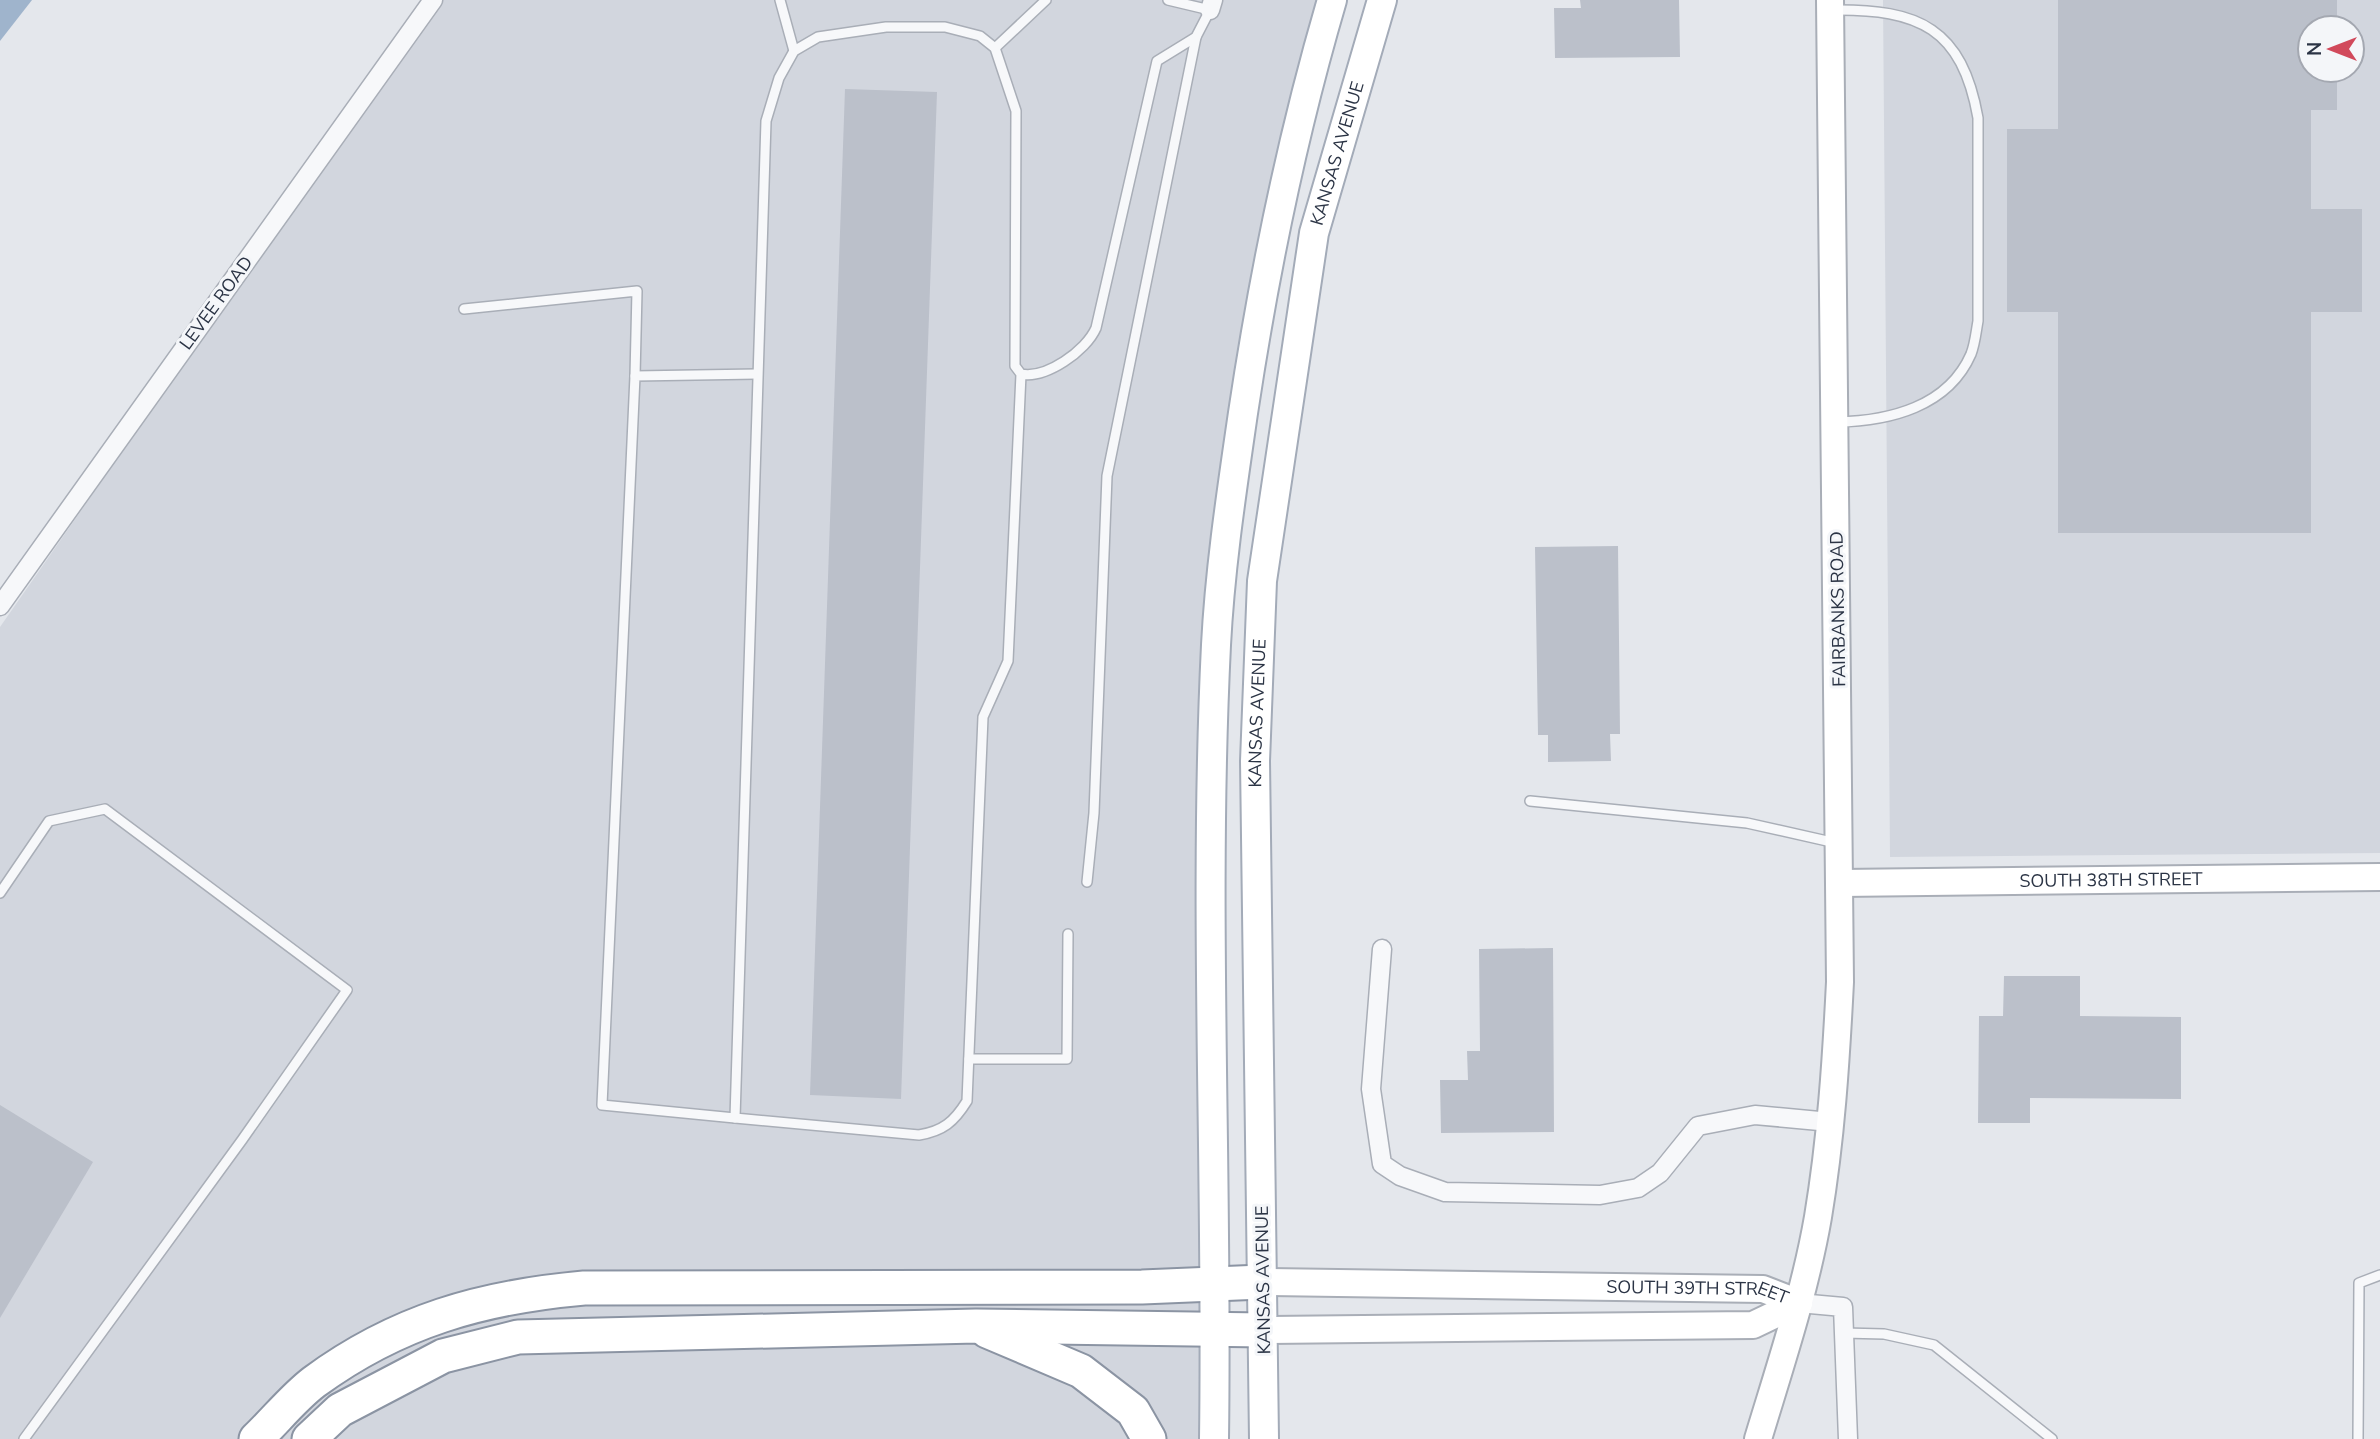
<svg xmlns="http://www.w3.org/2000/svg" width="2380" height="1439" font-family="'Nunito Sans',sans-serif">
	<rect width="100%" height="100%" fill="#e4e7ec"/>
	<g fill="#d2d6de" fill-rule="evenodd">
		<path d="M437,0H1332L1302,100L1217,640L1212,1439H0V627Z"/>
		<path d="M1883,0H2380V853L1890,857ZM2310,28H2352V70H2310Z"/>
	</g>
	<path fill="#9fb4cc" d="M0,0H32L0,41Z"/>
	<g fill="#bbc0ca">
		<path d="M1580,0H1679L1680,57L1555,58L1554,8H1581Z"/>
		<path d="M2058,0H2337V28H2310V70H2337V110H2311V209H2362V312H2311V533H2058V312H2007V129H2058Z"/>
		<path d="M845,89L937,92L901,1099L810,1095Z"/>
		<path d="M1618,546L1620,734H1610L1611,761L1548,762V735H1538L1535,547Z"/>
		<path d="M1553,948L1554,1132L1441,1133L1440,1080H1468L1467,1051H1480L1479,949Z"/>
		<path d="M2004,976H2080V1016L2181,1017V1099L2030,1098V1123H1978L1979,1016H2003Z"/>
		<path d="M0,1105L93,1162L0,1318Z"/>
	</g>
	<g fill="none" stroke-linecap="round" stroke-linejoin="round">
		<g stroke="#a9aeb7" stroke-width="12">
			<g id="lane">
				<path d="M780,0L794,51"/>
				<path d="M1833,10C1919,9 1962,28 1978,118V321C1976,332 1975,344 1971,354C1948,407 1889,421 1837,422"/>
				<path d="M995,48L1046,0"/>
				<path d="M464,309L637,291L635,376"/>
				<path d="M1021,374L1008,661L983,717L967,1101C954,1122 943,1131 919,1135L735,1118L766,121L779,78L794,51L818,37L886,27H945L980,36L995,48L1016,111L1015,366L1021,374C1046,379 1086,351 1096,328L1157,61L1196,37L1210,10L1168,0"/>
				<path d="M1530,801L1747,823L1836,843"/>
				<path d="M1087,882L1094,813L1107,476L1196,37"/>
				<path d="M0,893L49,821L105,809L347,990L242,1140L24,1439"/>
				<path d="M969,1059H1067L1068,934"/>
				<path d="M735,1118L602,1105L635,376L757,374"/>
				<path d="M1844,1333L1884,1334L1934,1345L2052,1439"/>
				<path d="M2358,1439L2359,1283L2380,1275"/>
			</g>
		</g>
		<g stroke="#a9aeb7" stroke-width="21">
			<g id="street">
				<path d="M1210,10L1213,0"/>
				<path d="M0,606L433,0"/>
				<path d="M1382,949L1371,1089L1382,1164L1400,1176L1445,1192L1600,1195L1638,1188L1660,1173L1698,1126L1755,1115L1830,1122"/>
				<path d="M1799,1303L1843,1307L1848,1439"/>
			</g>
		</g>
		<g stroke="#a9aeb7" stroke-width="30">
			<g id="secondary">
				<path id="s1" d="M1841,883L2380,877"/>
				<path id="s2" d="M1262,1282L1763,1289L1799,1303"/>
				<path d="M1264,1330L1753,1325L1799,1303"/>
				<path d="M1758,1439C1780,1366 1805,1292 1818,1217C1831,1139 1836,1061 1840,982L1830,0"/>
			</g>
		</g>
		<g stroke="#a3abb8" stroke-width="32">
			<g id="primary">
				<path d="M1214,1439C1218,1174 1203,909 1216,645C1220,567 1232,489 1243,413C1264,273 1292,136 1332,0"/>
				<path id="s3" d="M1264,1439L1255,761L1262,581L1314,233L1382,0"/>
			</g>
		</g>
		<g stroke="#8b94a3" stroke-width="37">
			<g id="highway">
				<path d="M987,1331L1081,1371L1133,1411L1149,1439"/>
				<path d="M256,1439C275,1421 293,1398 314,1382C397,1321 482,1297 584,1288L1142,1287L1262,1282"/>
				<path d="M309,1439L340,1410L443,1356L518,1337L976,1326L1264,1330"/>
			</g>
		</g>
		<use href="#lane" stroke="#f7f8fa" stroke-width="9"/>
		<use href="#street" stroke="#f7f8fa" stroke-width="18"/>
		<use href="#secondary" stroke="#fff" stroke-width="26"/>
		<use href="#primary" stroke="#fff" stroke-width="28"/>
		<use href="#highway" stroke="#fff" stroke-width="33"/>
	</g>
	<g text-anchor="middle" stroke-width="6" stroke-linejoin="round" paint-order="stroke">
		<g font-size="18" fill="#2b3445" stroke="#f4f6f9">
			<text dy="6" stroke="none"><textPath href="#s3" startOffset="1293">KANSAS AVENUE</textPath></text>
			<text transform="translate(216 303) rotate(-54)" y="6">LEVEE ROAD</text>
			<text transform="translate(1838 609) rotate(-91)" y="6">FAIRBANKS ROAD</text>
			<text dy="6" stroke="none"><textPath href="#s3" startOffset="726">KANSAS AVENUE</textPath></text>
			<text dy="6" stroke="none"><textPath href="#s1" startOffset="270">SOUTH 38TH STREET</textPath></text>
			<text transform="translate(1263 1280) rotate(-91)" y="6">KANSAS AVENUE</text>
			<text dy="6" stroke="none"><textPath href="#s2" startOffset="436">SOUTH 39TH STREET</textPath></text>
		</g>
	</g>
	<g transform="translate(2331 49) rotate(270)"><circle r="33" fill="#f4f6f9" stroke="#a4a8b1" stroke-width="2"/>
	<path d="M0-5L12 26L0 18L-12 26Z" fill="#d1495b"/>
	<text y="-10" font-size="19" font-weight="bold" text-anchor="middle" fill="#2b3445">N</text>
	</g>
</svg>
